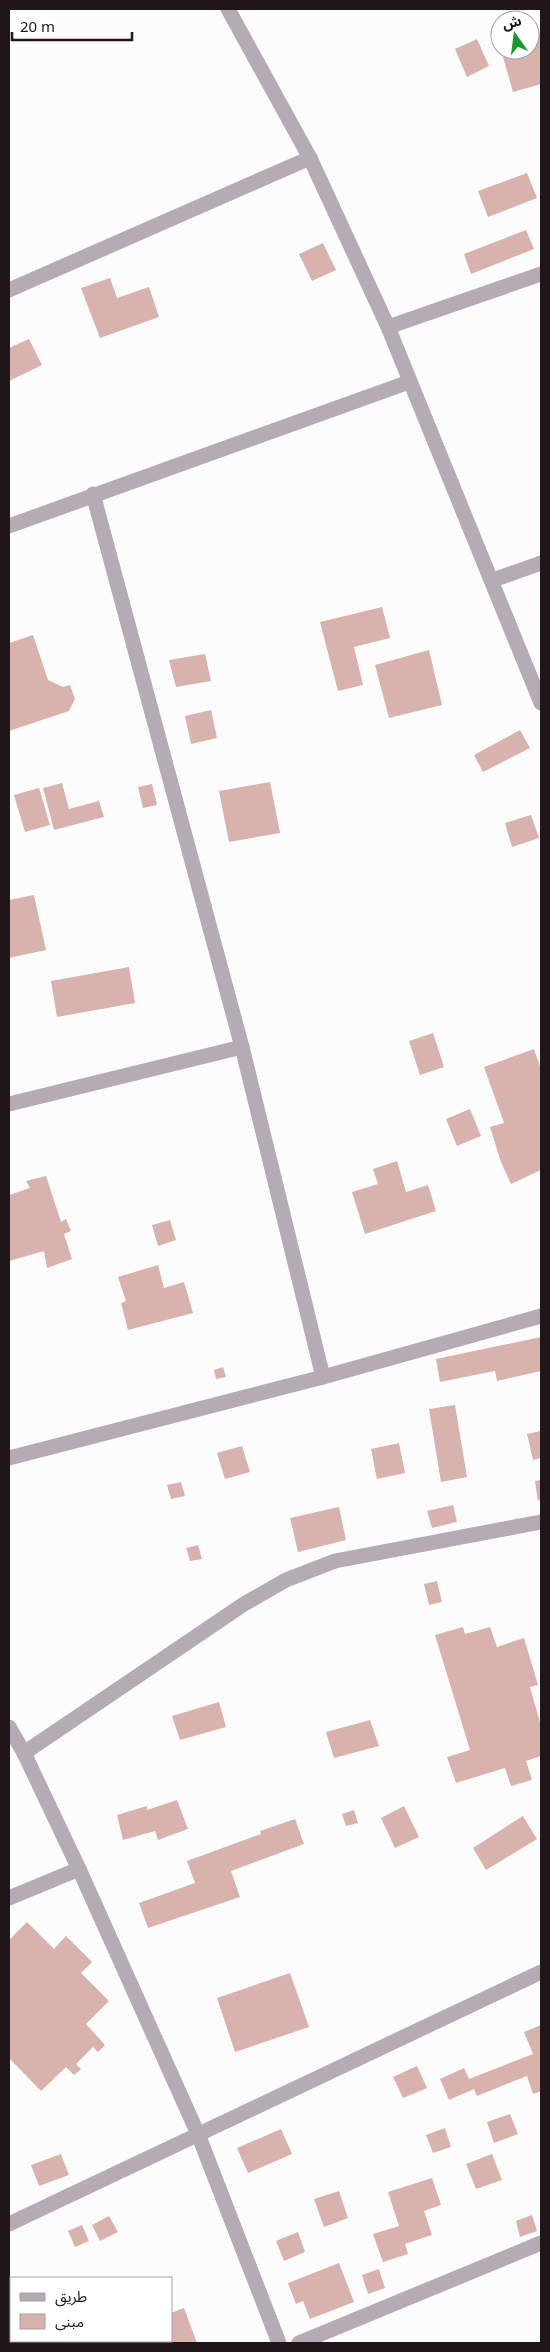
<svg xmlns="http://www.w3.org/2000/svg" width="550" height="2352" font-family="'Noto Sans','Noto Sans Arabic',sans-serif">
	<rect width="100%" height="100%" fill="#fcfcfc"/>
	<g fill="#d8b2ac">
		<path d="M537,23L541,39V84L513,92L501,50H530V25Z"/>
		<path d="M477,39L489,66L467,77L455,49Z"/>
		<path d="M527,173L537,198L488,217L478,191Z"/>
		<path d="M526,230L534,249L471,274L464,254Z"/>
		<path d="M323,243L336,270L312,281L299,254Z"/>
		<path d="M110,278L117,298L149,287L159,317L100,338L81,288Z"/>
		<path d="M29,339L42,365L9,381V348Z"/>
		<path d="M382,607L390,638L354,647L363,685L338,691L320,622Z"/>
		<path d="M33,635L48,680L63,687L70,685L75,699L69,711L9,731V643Z"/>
		<path d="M429,650L442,705L389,718L375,665Z"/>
		<path d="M205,654L211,681L176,687L169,660Z"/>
		<path d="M211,710L217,738L191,744L185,716Z"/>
		<path d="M520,730L530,748L483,772L474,755Z"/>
		<path d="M270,782L280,833L229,842L219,791Z"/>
		<path d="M62,783L69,809L99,801L104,817L54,830L43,788Z"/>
		<path d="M152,784L157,805L143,808L138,787Z"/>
		<path d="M39,788L50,825L25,832L14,795Z"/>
		<path d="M531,815L539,838L512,847L505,823Z"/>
		<path d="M34,895L46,950L9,958V900Z"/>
		<path d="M129,967L135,1003L57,1017L51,981Z"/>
		<path d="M433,1033L444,1067L420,1075L409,1041Z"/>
		<path d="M534,1049L541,1069V1170L511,1184L501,1162L490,1127L504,1123L484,1067Z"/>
		<path d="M470,1109L481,1136L457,1146L446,1119Z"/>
		<path d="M397,1161L406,1192L428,1185L436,1211L365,1234L352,1192L378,1184L373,1169Z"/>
		<path d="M46,1176L61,1222L66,1219L71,1231L64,1234L72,1259L47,1268L44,1251L9,1261V1195L30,1188L26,1181Z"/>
		<path d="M170,1220L176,1240L158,1246L152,1225Z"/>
		<path d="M158,1265L164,1288L184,1282L193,1313L128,1330L121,1303L126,1301L118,1277Z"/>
		<path d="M541,1337V1371L497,1381L495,1371L440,1382L436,1359Z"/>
		<path d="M223,1367L226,1377L216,1379L214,1370Z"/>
		<path d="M455,1405L467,1477L441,1482L429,1409Z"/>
		<path d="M541,1431V1458L533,1460L527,1434Z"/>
		<path d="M399,1443L405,1473L377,1479L371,1449Z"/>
		<path d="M242,1446L250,1472L225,1479L217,1453Z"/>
		<path d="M541,1480V1500L538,1501L535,1481Z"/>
		<path d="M181,1482L185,1496L171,1499L167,1485Z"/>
		<path d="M453,1505L457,1522L432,1528L427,1511Z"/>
		<path d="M339,1507L346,1540L298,1552L290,1518Z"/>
		<path d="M198,1545L202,1559L190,1561L186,1548Z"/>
		<path d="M437,1581L442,1602L429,1605L424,1584Z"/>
		<path d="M463,1627L465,1634L490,1627L497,1647L524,1638L538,1685L530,1687L541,1726V1756L526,1761L532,1780L511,1786L505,1768L456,1783L447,1757L470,1750L435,1635Z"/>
		<path d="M219,1702L226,1727L180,1740L172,1716Z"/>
		<path d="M370,1720L379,1746L334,1758L326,1732Z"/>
		<path d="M177,1800L188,1829L158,1840L155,1831L123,1840L117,1815L147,1806V1810Z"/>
		<path d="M404,1806L419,1837L395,1848L381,1818Z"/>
		<path d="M354,1810L358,1823L346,1826L342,1814Z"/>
		<path d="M523,1816L537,1839L486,1870L473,1848Z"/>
		<path d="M295,1819L304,1844L231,1871L240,1897L148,1928L139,1903L195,1883L187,1861L261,1834L260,1831Z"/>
		<path d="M27,1922L54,1949L66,1936L92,1962L81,1973L109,2001L86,2024L105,2045L98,2052L93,2047L76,2064L81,2069L74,2075L66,2067L41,2091L9,2058V1940Z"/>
		<path d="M290,1973L309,2027L235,2052L217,1998Z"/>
		<path d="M541,2025V2091L533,2094L527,2076L477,2096L474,2089L449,2100L440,2079L464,2068L469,2079L533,2054L524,2032Z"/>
		<path d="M417,2066L427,2088L403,2098L393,2077Z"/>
		<path d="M510,2114L518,2134L494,2143L487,2122Z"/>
		<path d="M445,2128L451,2147L433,2153L426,2135Z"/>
		<path d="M281,2129L292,2154L248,2173L237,2148Z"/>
		<path d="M61,2154L69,2175L39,2186L31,2165Z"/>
		<path d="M492,2154L502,2180L476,2189L466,2164Z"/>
		<path d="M432,2178L441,2205L424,2211L432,2235L405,2244L408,2254L383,2262L373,2234L399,2226L388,2192Z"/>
		<path d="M339,2191L348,2218L324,2227L314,2199Z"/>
		<path d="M532,2215L537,2231L520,2237L516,2221Z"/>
		<path d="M109,2216L118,2232L100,2241L92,2225Z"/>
		<path d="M82,2225L89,2241L75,2247L68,2231Z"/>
		<path d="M298,2232L305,2252L284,2261L276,2241Z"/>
		<path d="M339,2263L354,2302L310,2319L303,2301L296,2304L288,2283Z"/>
		<path d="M379,2269L385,2288L368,2294L362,2275Z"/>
		<path d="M184,2308L197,2343H130L129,2341H171V2313Z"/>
	</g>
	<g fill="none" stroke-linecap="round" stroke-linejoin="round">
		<g stroke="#b5abb4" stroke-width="15">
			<path d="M228,9L310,158L388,327L541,703"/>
			<path d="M9,290L310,158"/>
			<path d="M388,327L541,274"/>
			<path d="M93,494L242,1047L323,1377"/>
			<path d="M9,526L409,382"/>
			<path d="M493,580L541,563"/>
			<path d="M9,1104L242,1047"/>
			<path d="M9,1458L323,1377L541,1316"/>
			<path d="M9,1727L24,1753L79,1869L198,2134L279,2343"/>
			<path d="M24,1753L244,1604L286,1580L335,1561L541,1522"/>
			<path d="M9,1898L79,1869"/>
			<path d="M9,2224L541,1972"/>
			<path d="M299,2343L541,2243"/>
		</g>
	</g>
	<rect width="550" height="2352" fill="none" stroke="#201518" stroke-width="20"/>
	<rect x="10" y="2277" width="162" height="65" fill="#ffffff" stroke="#a6a1a3"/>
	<rect x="20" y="2293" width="25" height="8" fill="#b5abb4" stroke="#a6a1a3"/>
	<text x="55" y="2302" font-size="15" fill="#201518">طريق</text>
	<rect x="20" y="2314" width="25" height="15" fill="#d8b2ac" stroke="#a6a1a3"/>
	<text x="55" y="2327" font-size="15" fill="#201518">مبنى</text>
	<g transform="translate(515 35) rotate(346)"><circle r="24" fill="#ffffff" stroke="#a6a1a3"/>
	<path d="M0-4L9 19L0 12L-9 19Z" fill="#19992d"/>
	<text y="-8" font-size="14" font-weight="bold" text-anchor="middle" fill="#201518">ش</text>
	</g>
	<path d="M12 32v8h120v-8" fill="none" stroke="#201518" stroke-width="2.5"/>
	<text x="20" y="32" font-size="15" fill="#201518" stroke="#ffffff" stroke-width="4" paint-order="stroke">20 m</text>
</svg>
